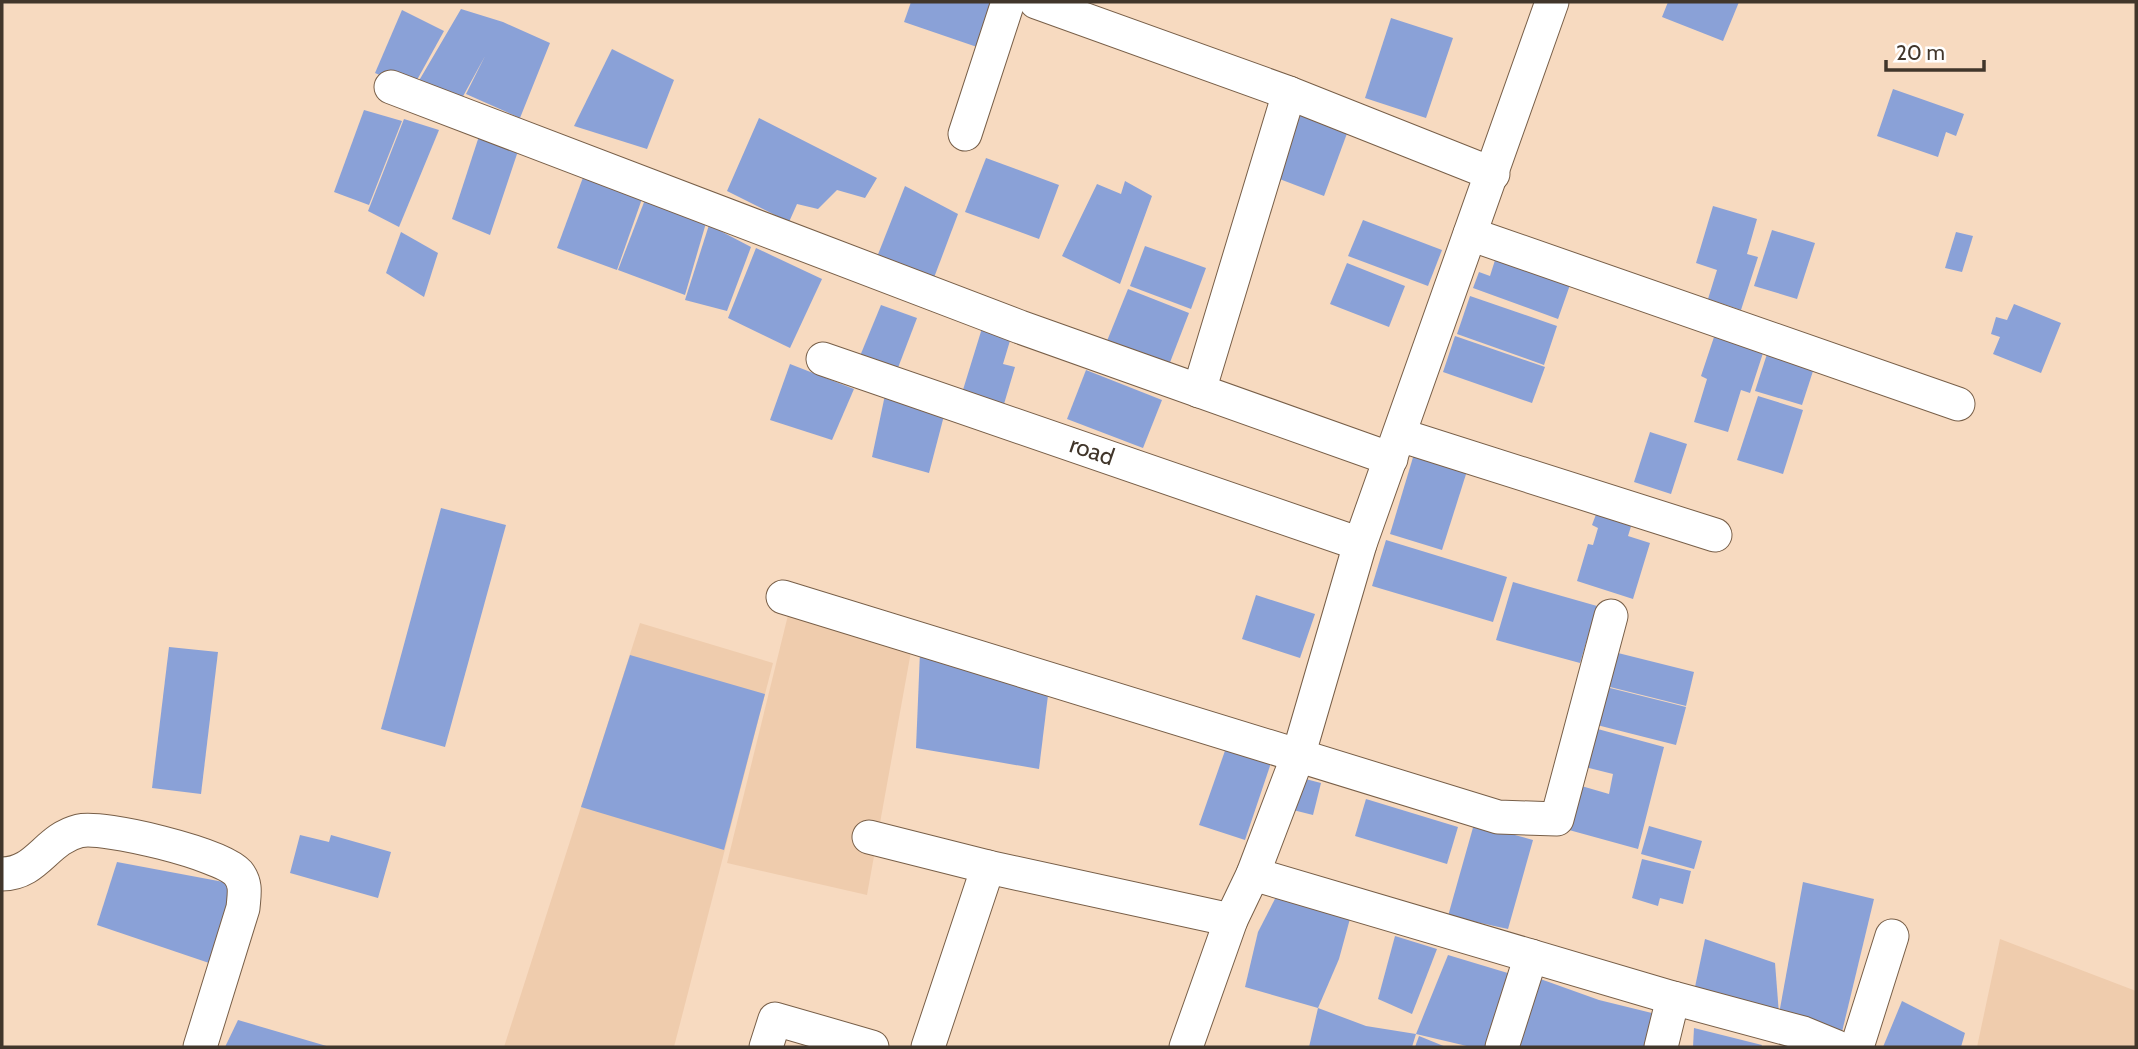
<svg xmlns="http://www.w3.org/2000/svg" width="2138" height="1049" font-family="Cabin,sans-serif">
	<rect width="100%" height="100%" fill="#f7dac0"/>
	<g fill="#efccad">
		<path d="M790,607L914,635L867,895L727,863Z"/>
		<path d="M640,623L773,663L674,1047H504Z"/>
		<path d="M2000,939L2136,991V1047H1977Z"/>
	</g>
	<g fill="#8aa1d7">
		<path d="M911,2H993L977,47L904,22Z"/>
		<path d="M1668,2H1739L1723,41L1662,17Z"/>
		<path d="M461,9L503,22L550,43L520,118L466,94L485,56L461,100L417,84Z"/>
		<path d="M402,10L444,31L412,89L375,73Z"/>
		<path d="M1391,18L1453,38L1426,118L1365,98Z"/>
		<path d="M612,49L674,80L647,149L574,126Z"/>
		<path d="M1893,89L1964,114L1956,136L1946,132L1938,157L1877,136Z"/>
		<path d="M364,110L402,121L369,205L334,192Z"/>
		<path d="M1302,111L1349,128L1324,196L1277,178Z"/>
		<path d="M759,118L877,178L865,198L837,190L818,209L797,204L789,222L727,191Z"/>
		<path d="M404,119L439,130L399,227L368,211Z"/>
		<path d="M481,130L520,145L490,235L452,219Z"/>
		<path d="M986,158L1059,185L1039,239L965,212Z"/>
		<path d="M585,172L643,196L617,270L557,248Z"/>
		<path d="M1125,181L1152,196L1120,284L1062,256L1097,184L1121,194Z"/>
		<path d="M905,186L958,214L932,283L875,262Z"/>
		<path d="M646,197L706,223L685,295L618,270Z"/>
		<path d="M1713,206L1757,219L1747,254L1758,257L1741,310L1708,299L1717,270L1696,263Z"/>
		<path d="M1363,220L1442,250L1428,286L1348,256Z"/>
		<path d="M709,225L751,247L727,311L685,300Z"/>
		<path d="M1772,230L1815,243L1797,299L1754,286Z"/>
		<path d="M401,232L438,253L424,297L386,273Z"/>
		<path d="M1956,232L1973,236L1962,272L1945,268Z"/>
		<path d="M1145,246L1206,268L1191,309L1130,286Z"/>
		<path d="M756,248L822,279L790,348L728,318Z"/>
		<path d="M1496,257L1571,282L1558,319L1473,288L1479,272L1490,276Z"/>
		<path d="M1347,263L1405,286L1389,327L1330,304Z"/>
		<path d="M1128,289L1189,313L1169,365L1107,341Z"/>
		<path d="M1470,296L1557,326L1544,365L1457,334Z"/>
		<path d="M2014,304L2061,323L2041,373L1993,354L2000,337L1991,334L1996,317L2007,320Z"/>
		<path d="M881,305L917,318L896,373L860,356Z"/>
		<path d="M983,325L1012,334L1003,364L1015,367L1004,404L962,393Z"/>
		<path d="M1455,336L1545,367L1532,403L1443,372Z"/>
		<path d="M1714,337L1763,353L1750,393L1741,390L1728,432L1694,422L1707,379L1701,376Z"/>
		<path d="M1767,354L1814,368L1802,405L1755,391Z"/>
		<path d="M790,364L854,389L832,440L770,420Z"/>
		<path d="M1086,370L1162,400L1143,448L1067,419Z"/>
		<path d="M886,390L946,408L929,473L872,457Z"/>
		<path d="M1758,396L1803,410L1783,474L1737,460Z"/>
		<path d="M1650,432L1687,444L1671,494L1634,482Z"/>
		<path d="M1414,454L1467,471L1442,550L1390,534Z"/>
		<path d="M441,508L506,525L445,747L381,729Z"/>
		<path d="M1598,509L1633,520L1628,536L1650,543L1633,599L1577,581L1588,544L1593,545L1598,528L1592,525Z"/>
		<path d="M1386,540L1507,577L1493,622L1372,586Z"/>
		<path d="M1513,582L1597,606L1580,663L1496,640Z"/>
		<path d="M1256,595L1315,614L1300,658L1242,639Z"/>
		<path d="M169,647L218,652L201,794L152,788Z"/>
		<path d="M1610,651L1694,672L1686,706L1602,685Z"/>
		<path d="M920,652L1049,687L1039,769L916,748Z"/>
		<path d="M630,655L765,694L724,850L581,807Z"/>
		<path d="M1602,686L1686,707L1676,745L1593,724Z"/>
		<path d="M1594,728L1664,747L1638,849L1569,830L1578,785L1609,794L1613,774L1585,767Z"/>
		<path d="M1227,745L1272,760L1245,840L1199,825Z"/>
		<path d="M1298,777L1321,783L1313,815L1289,809Z"/>
		<path d="M1366,799L1458,827L1447,864L1355,836Z"/>
		<path d="M1474,824L1533,840L1508,929L1448,916Z"/>
		<path d="M1649,826L1702,841L1694,869L1641,854Z"/>
		<path d="M300,835L329,842L331,835L391,852L378,898L290,873Z"/>
		<path d="M1642,859L1691,871L1683,904L1660,898L1658,906L1632,898Z"/>
		<path d="M117,862L245,886L215,965L97,925Z"/>
		<path d="M1803,882L1874,899L1841,1036L1779,1014Z"/>
		<path d="M1278,893L1351,915L1339,959L1318,1008L1245,987L1258,932Z"/>
		<path d="M1395,936L1437,949L1412,1014L1378,999Z"/>
		<path d="M1705,939L1775,963L1779,1014L1695,987Z"/>
		<path d="M1448,955L1511,974L1489,1047H1471L1416,1034Z"/>
		<path d="M1532,976L1599,1000L1660,1015L1650,1047H1509Z"/>
		<path d="M1902,1001L1965,1033L1961,1047H1883Z"/>
		<path d="M1318,1008L1366,1026L1416,1034L1412,1047H1309Z"/>
		<path d="M238,1020L330,1047H225Z"/>
		<path d="M1694,1028L1762,1045L1761,1047H1693Z"/>
		<path d="M1419,1036L1446,1047H1415Z"/>
	</g>
	<g fill="none" stroke-linecap="round" stroke-linejoin="round">
		<g stroke="#785f48" stroke-width="35">
			<g id="street">
				<path d="M1036,2L1289,93L1493,174"/>
				<path d="M391,87L1020,327L1391,459"/>
				<path d="M965,134L1008,2"/>
				<path d="M1470,234L1958,404"/>
				<path d="M823,359L1360,544"/>
				<path d="M1199,391L1289,93"/>
				<path d="M1400,435L1715,535"/>
				<path d="M783,597L1498,817L1557,819L1611,616"/>
				<path d="M869,837L988,867L1231,920"/>
				<path d="M2,874C37,874 46,839 79,831C103,825 222,854 238,873C247,884 244,895 243,908L200,1047"/>
				<path d="M1253,874L1673,998L1803,1033L1837,1047"/>
				<path d="M766,1047L775,1019L872,1047"/>
				<path d="M928,1047L988,867"/>
				<path d="M1186,1047L1231,920L1253,874L1299,753L1360,544L1552,2"/>
				<path d="M1502,1047L1531,956"/>
				<path d="M1661,1047L1673,998"/>
				<path d="M1857,1047L1892,936"/>
			</g>
		</g>
		<use href="#street" stroke="#fff" stroke-width="33"/>
	</g>
	<g text-anchor="middle" stroke-width="5" stroke-linejoin="round" paint-order="stroke">
		<g font-size="24" fill="#41362b" stroke="#fff">
			<text transform="translate(1092 451) rotate(19)" y="8">road</text>
		</g>
	</g>
	<rect width="2138" height="1049" fill="none" stroke="#41362b" stroke-width="7"/>
	<path d="M1886 60v10h98v-10" fill="none" stroke="#41362b" stroke-width="3.5"/>
	<text x="1896" y="60" font-size="21" fill="#41362b" stroke="#ffffff" stroke-width="5" paint-order="stroke">20 m</text>
</svg>
